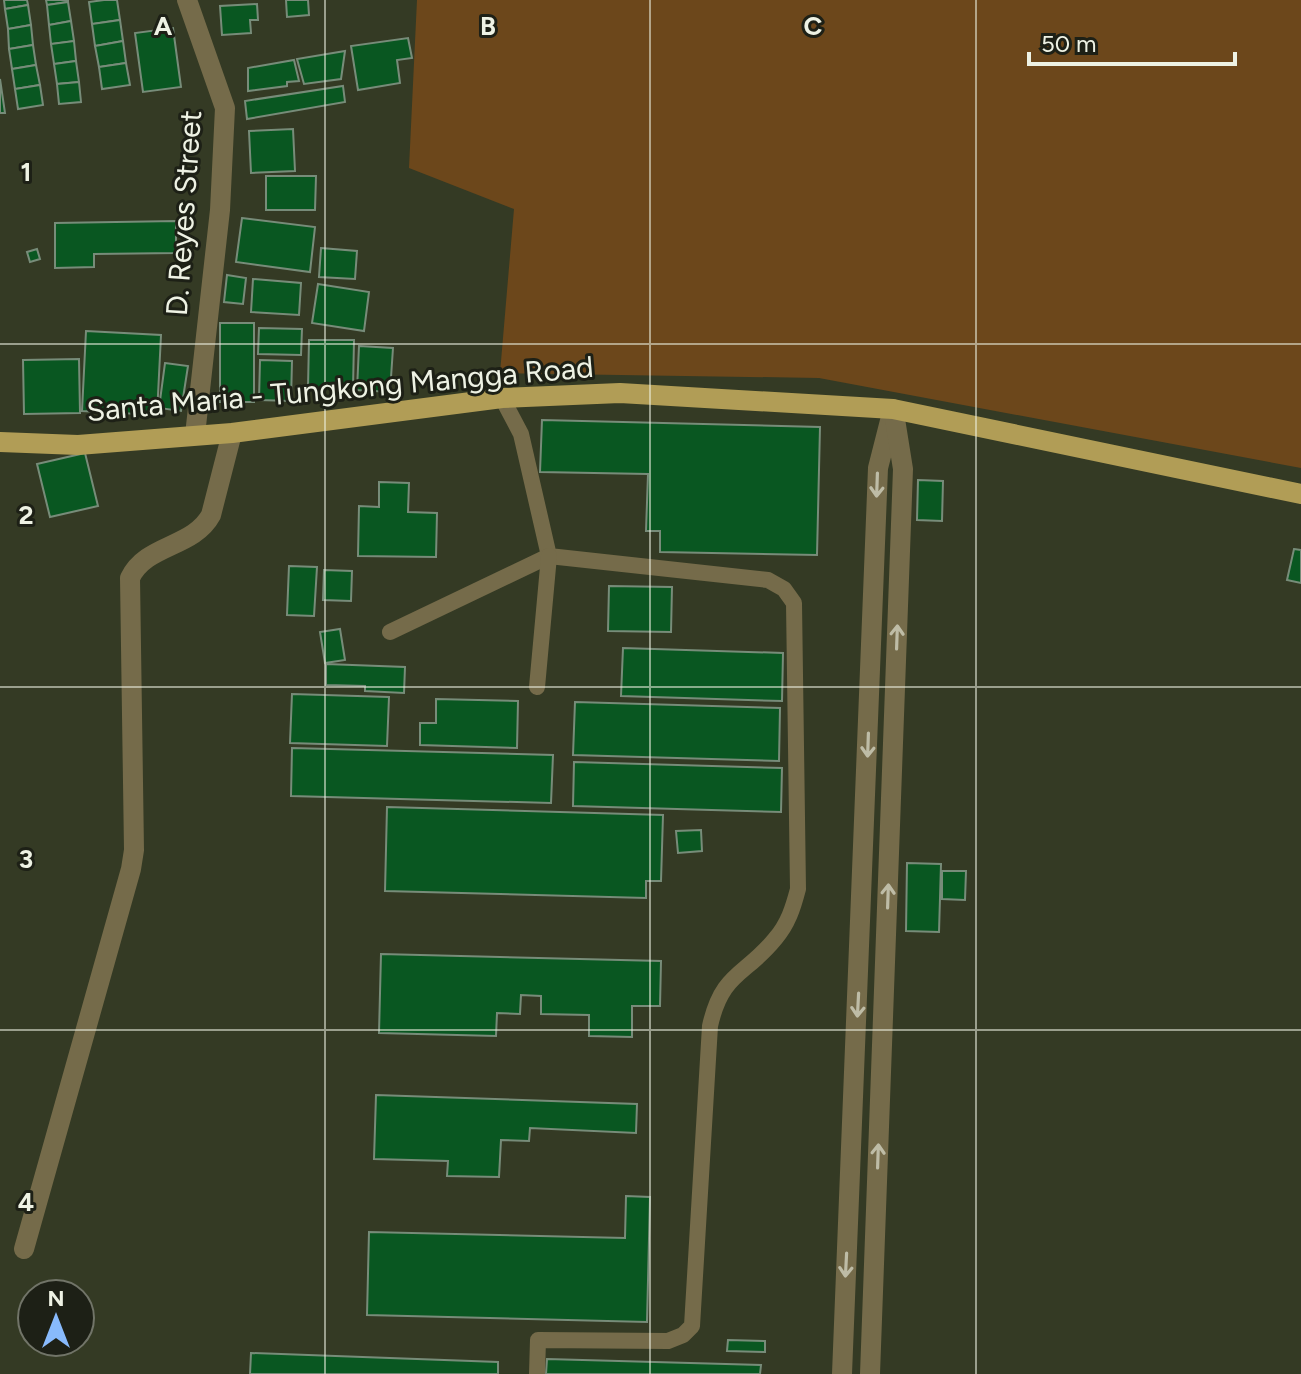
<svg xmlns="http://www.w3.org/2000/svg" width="1301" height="1374" font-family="Figtree,sans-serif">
	<rect width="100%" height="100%" fill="#343a24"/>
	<path fill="#6c471b" d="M417,0H1301V468L819,378L500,373L514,209L409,168Z"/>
	<g fill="#095721" stroke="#778c79" stroke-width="2">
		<path d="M4,0H27L28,5L5,9Z"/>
		<path d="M46,0H68V2L47,5Z"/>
		<path d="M104,0H117L120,20L92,24L89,2Z"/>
		<path d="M286,0H308L309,15L287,17Z"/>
		<path d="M68,2L71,21L49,25L47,5Z"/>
		<path d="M257,4L258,20H250L251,33L222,35L220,6Z"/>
		<path d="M28,5L31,25L8,29L5,9Z"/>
		<path d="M120,20L123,41L95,46L92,24Z"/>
		<path d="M71,21L74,41L51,44L49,25Z"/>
		<path d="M31,25L33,45L9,49L8,29Z"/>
		<path d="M173,28L181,87L143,92L135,33Z"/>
		<path d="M408,38L412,58L397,60L400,83L358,90L351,46Z"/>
		<path d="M74,41L76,61L54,64L51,44Z"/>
		<path d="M123,41L126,63L99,67L95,46Z"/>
		<path d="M33,45L36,65L12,69L9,49Z"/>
		<path d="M345,51L341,79L304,84L297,59Z"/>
		<path d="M294,60L299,81L287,82V86L248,91V68Z"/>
		<path d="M76,61L79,82L57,84L54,64Z"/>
		<path d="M126,63L130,85L102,89L99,67Z"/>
		<path d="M36,65L40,85L15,89L12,69Z"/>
		<path d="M0,79L5,113H0Z"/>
		<path d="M79,82L81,102L59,104L57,84Z"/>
		<path d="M40,85L43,105L18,109L15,89Z"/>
		<path d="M343,86L345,102L247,119L245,101Z"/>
		<path d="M293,129L295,171L251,173L249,131Z"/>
		<path d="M266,176H316L315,210H266Z"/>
		<path d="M242,218L315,227L310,272L236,262Z"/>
		<path d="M176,221V253L94,254V267L55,268V223Z"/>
		<path d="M321,248L357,251L355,279L319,277Z"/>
		<path d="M37,249L40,259L30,262L27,252Z"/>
		<path d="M227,275L246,278L243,304L224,302Z"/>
		<path d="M253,279L301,283L299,315L251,312Z"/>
		<path d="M318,284L369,292L364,331L312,323Z"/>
		<rect x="220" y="323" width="34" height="79"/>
		<path d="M259,328L302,329L301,355L258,354Z"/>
		<path d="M86,331L161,335L157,415L82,411Z"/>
		<path d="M309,340H354L353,389L308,388Z"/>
		<path d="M359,346L393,348L390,392L357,390Z"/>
		<path d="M79,359L80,413L24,414L23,360Z"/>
		<path d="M260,360L292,361L291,401L259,400Z"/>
		<path d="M165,363L188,366L181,411L159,408Z"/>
		<path d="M542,420L820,427L817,555L660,552V531H646L648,474L540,472Z"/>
		<path d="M85,453L98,506L50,517L37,464Z"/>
		<path d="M918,480L943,481L942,521L917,520Z"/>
		<path d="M379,482L409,483L408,512L437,513L436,557L358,556L359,506L379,507Z"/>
		<path d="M1294,549L1301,550V583L1287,580Z"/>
		<path d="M289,566L317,567L314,616L287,615Z"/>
		<path d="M324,570L352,571L351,601L323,600Z"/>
		<path d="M609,586L672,587L671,632L608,631Z"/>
		<path d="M340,629L345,660L325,663L320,632Z"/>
		<path d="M623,648L783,653L782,701L621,696Z"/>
		<path d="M326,664L405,667L404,693L365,691V686L326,685Z"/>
		<path d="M292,694L389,697L387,746L290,743Z"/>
		<path d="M436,699L518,701L517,748L420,745V723H436Z"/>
		<path d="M575,702L780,708L779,761L573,755Z"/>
		<path d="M292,748L553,755L551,803L291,796Z"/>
		<path d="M574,762L782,768L781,812L573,806Z"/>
		<path d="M387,807L663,815L661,881H646V898L385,891Z"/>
		<path d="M701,830L702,851L678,853L676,831Z"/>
		<path d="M907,863L941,864L939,932L906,931Z"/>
		<path d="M942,871H966L965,900L942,899Z"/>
		<path d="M381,954L661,961L660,1006H632V1037L589,1036V1015L541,1014V996L521,995L520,1014L497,1013L496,1036L379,1033Z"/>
		<path d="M376,1095L637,1104L636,1133L530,1128L529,1141L501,1140L499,1177L447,1176L448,1161L374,1159Z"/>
		<path d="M626,1196L650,1197L647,1322L367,1315L369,1232L625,1238Z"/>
		<path d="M728,1340L765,1341V1352L727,1351Z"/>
		<path d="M251,1353L498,1362V1374H250Z"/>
		<path d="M547,1359L761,1365L760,1374H546Z"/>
	</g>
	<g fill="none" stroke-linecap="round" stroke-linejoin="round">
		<g stroke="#756b4a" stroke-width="16">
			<path d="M502,398L521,434L549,556L768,580L784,589L794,603L798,889C793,908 788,924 775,939C745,976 722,972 710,1026L692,1326L683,1335L668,1341L538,1340L537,1374"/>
			<path d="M390,632L549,556"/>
			<path d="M537,687L549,556"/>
		</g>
		<g stroke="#756b4a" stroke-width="20">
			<path d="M187,0L225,108L220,210L195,435"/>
			<path d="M24,1249L131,869L134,850L130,578C146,544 193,548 211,515L232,433"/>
			<path d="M842,1374L878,468L893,409"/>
			<path d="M870,1374L903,469L895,419"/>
		</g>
		<path stroke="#b19d56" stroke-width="20" d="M0,442L78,445L232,433L502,398L620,393L893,409L1301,494"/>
	</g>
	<defs><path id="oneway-shaft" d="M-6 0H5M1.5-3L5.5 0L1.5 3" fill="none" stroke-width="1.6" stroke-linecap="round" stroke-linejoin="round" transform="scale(2)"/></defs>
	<g stroke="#bebca6">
		<use href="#oneway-shaft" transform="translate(877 485) rotate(92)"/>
		<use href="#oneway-shaft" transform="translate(897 637) rotate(-88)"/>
		<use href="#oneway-shaft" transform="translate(868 745) rotate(92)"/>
		<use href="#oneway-shaft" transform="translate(888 896) rotate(-88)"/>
		<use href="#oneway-shaft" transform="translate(858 1005) rotate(93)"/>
		<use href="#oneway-shaft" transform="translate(878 1156) rotate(-88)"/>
		<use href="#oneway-shaft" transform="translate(846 1265) rotate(93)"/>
	</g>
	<path fill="none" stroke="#eef2e4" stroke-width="2" stroke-opacity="0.55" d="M325,0V1374M650,0V1374M976,0V1374M0,344H1301M0,687H1301M0,1030H1301"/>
	<g text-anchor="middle" stroke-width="6" stroke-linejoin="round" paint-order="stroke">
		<g font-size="30" fill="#eef2e4" stroke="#1d2016">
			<text transform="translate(184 213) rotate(-86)" y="10">D. Reyes Street</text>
			<text transform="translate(340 389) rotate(-5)" y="10">Santa Maria - Tungkong Mangga Road</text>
		</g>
	</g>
	<g font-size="26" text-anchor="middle" font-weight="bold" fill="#eef2e4" stroke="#1d2016" stroke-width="6" stroke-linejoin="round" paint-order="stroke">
		<text x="163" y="35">A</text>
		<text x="488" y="35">B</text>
		<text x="813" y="35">C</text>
		<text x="26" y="181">1</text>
		<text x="26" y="524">2</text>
		<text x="26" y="868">3</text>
		<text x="26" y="1211">4</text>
	</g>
	<g transform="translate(56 1318)"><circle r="38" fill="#1d2016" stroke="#717468" stroke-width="2"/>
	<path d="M0-6L14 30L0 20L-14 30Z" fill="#88bafc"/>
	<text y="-12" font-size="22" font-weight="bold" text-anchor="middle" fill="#eef2e4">N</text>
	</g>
	<path d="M1029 52v12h206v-12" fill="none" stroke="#eef2e4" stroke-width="4"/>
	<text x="1041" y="52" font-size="24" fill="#eef2e4" stroke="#1d2016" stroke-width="6" paint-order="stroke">50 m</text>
</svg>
